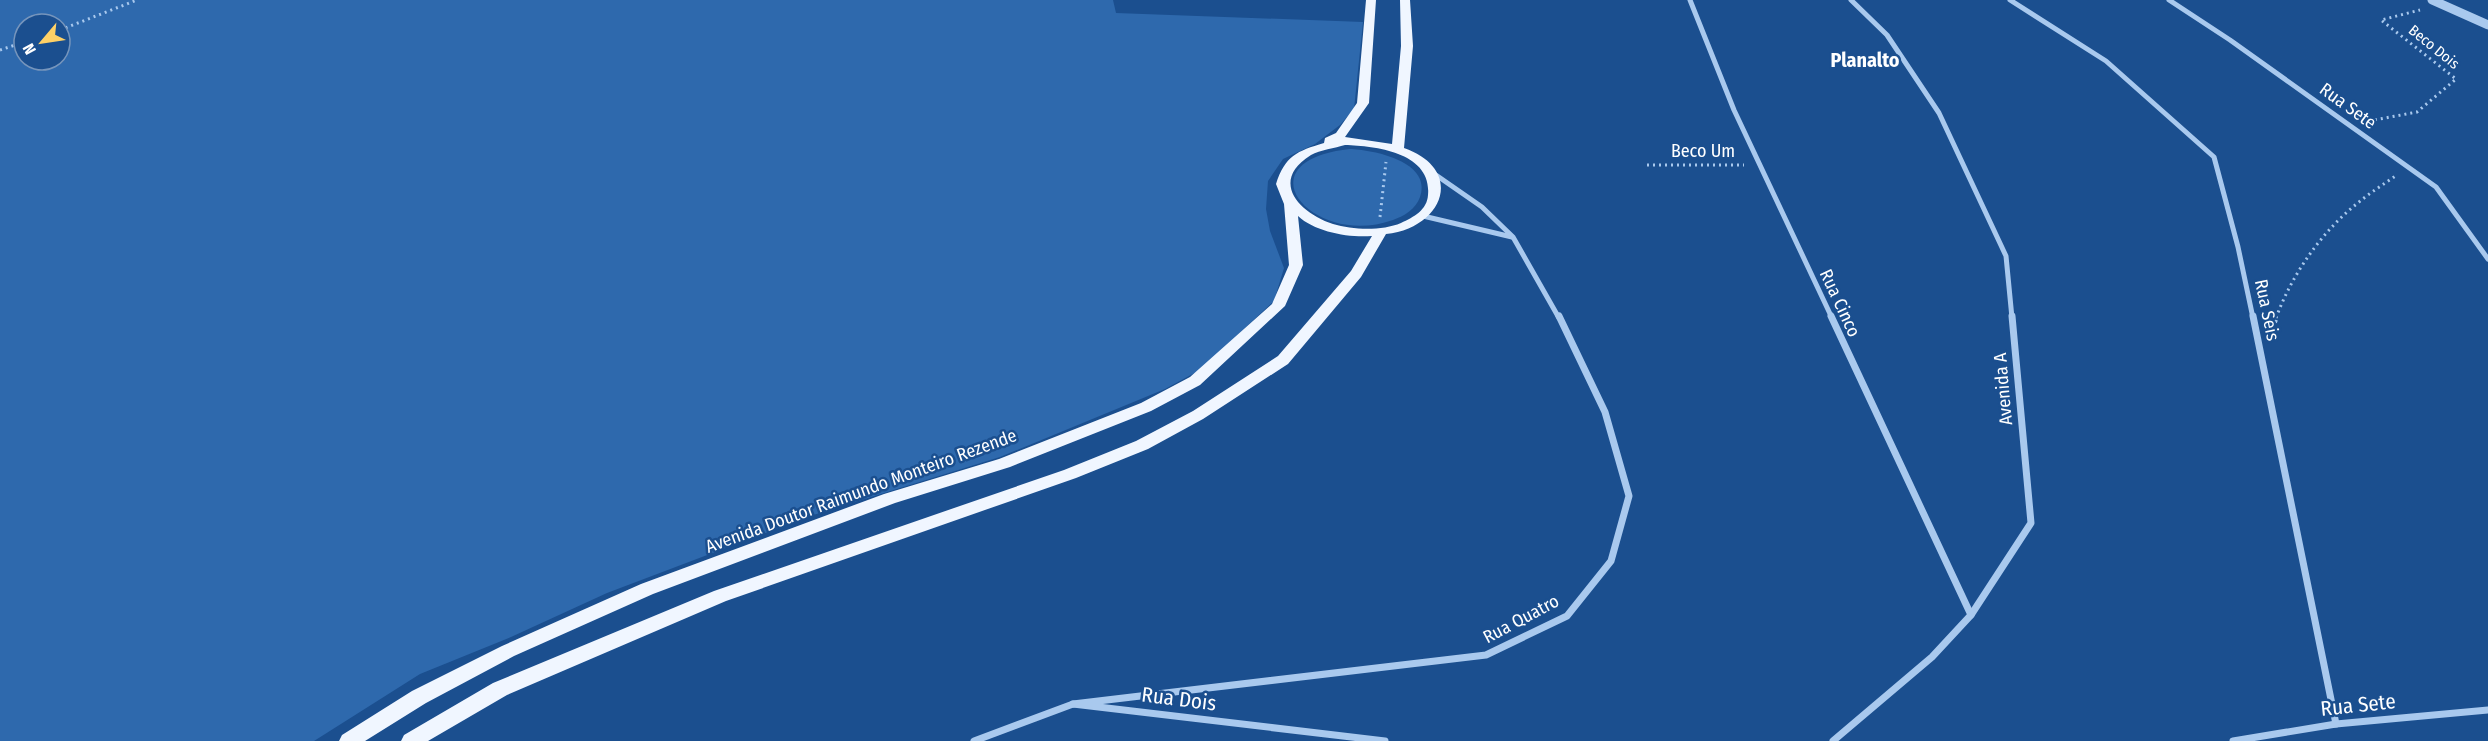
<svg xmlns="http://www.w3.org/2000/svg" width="2488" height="741" font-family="'Fira Sans Condensed',sans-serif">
	<rect width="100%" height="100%" fill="#1b4f8f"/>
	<g fill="#2e69ad" fill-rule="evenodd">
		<path d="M0,0H1113L1116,13L1363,22L1354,109L1340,125L1315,144L1283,159L1268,181L1266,209L1270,231L1284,268L1274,301L1200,370L1165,389L1000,457L810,516L607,593L511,637L420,674L314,741H0ZM24,24H60V60H24Z"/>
		<path d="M1350,149C1373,150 1432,161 1420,197C1416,209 1404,216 1393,220C1313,249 1238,161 1350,149Z"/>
	</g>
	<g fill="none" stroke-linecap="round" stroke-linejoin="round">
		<g stroke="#a9c9ee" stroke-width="3" stroke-dasharray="2 4" stroke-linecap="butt">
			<path d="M60,30L137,0"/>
			<path d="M0,50L24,42"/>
			<path d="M2369,121L2417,112L2456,79L2381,20L2420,10"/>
			<path d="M1647,165H1744"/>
			<path d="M1380,217L1386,162"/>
			<path d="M2276,318C2292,274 2322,231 2359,202C2371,192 2384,184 2397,175"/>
		</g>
		<path stroke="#a9c9ee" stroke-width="4.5" stroke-dasharray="3 5" stroke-linecap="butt" d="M2272,330L2277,316"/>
		<g stroke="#a9c9ee" stroke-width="5">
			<path d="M1690,0L1734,110L1832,318"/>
			<path d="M1851,0L1887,35L1939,113L2006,256L2012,318"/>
			<path d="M2010,0L2106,61L2214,157L2238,247L2253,318"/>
			<path d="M2169,0L2230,40L2436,187L2488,259"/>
			<path d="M1433,173L1482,207L1513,237L1559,318"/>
			<path d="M1423,216L1512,237"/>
		</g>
		<g stroke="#a9c9ee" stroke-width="7">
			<path d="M1831,316L1971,615"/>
			<path d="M2253,316L2336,724"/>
			<path d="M1073,704L1486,655L1567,616L1611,561L1629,496L1605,412L1559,316"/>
			<path d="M974,741L1073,704L1385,741"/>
			<path d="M1833,741L1932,657L1971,615L2031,523L2012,316"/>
			<path d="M2233,741L2336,724L2488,710"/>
		</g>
		<path stroke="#a9c9ee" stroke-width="9" d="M2432,0L2488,25"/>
		<path fill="#f0f6ff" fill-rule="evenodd" d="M1366,0H1376L1369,103L1345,137L1392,144L1401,46L1400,0H1410L1413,46L1404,148C1466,170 1443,228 1386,234L1361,277L1288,364L1203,419L1148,449L1076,478L726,601L507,695L428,741H401L404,735L493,683L714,591L1064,470L1136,441L1193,411L1278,356L1351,271L1372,236C1349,238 1315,232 1298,216L1303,265L1285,306L1200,385L1151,411L1010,467L895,503L653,594L514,656L426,703L365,741H339L342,735L412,691L502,646L641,584L884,494L999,459L1141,403L1190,377L1272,304L1289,265L1284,204L1276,184C1285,156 1297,151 1324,143L1325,138L1336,133L1357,103ZM1345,145C1377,146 1432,153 1428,195C1427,210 1414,217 1401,223C1382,231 1353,230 1333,224C1299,213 1269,181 1311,155C1320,150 1335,148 1345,145Z"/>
	</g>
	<g text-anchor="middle" stroke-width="5" stroke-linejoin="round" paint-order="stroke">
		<g font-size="15" fill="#fff" stroke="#1b4f8f">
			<text transform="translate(2434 47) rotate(39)" y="5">Beco Dois</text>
		</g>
		<g font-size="18" fill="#fff" stroke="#1b4f8f">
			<text transform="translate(2348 106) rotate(36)" y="6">Rua Sete</text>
			<text x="1703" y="157">Beco Um</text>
			<text transform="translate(1840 303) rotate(65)" y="6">Rua Cinco</text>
			<text transform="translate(2267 310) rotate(78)" y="6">Rua Seis</text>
			<text transform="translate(2003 389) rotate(-95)" y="6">Avenida A</text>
			<text transform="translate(861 491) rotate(-20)" y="6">Avenida Doutor Raimundo Monteiro Rezende</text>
			<text transform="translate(1521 619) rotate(-28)" y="6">Rua Quatro</text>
		</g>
		<g font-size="20" font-weight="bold" fill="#fff" stroke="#1b4f8f">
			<text x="1865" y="67">Planalto</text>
		</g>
		<g font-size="21" fill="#fff" stroke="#1b4f8f">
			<text transform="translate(1179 699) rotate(7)" y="7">Rua Dois</text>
			<text transform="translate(2358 705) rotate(-6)" y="7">Rua Sete</text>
		</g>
	</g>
	<g transform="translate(42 42) rotate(241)"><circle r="28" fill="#1b4f8f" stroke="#7695bc" stroke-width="1.5"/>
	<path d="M0-4.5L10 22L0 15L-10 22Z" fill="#ffd166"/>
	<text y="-9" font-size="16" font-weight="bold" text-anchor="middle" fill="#ffffff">N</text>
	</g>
</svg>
